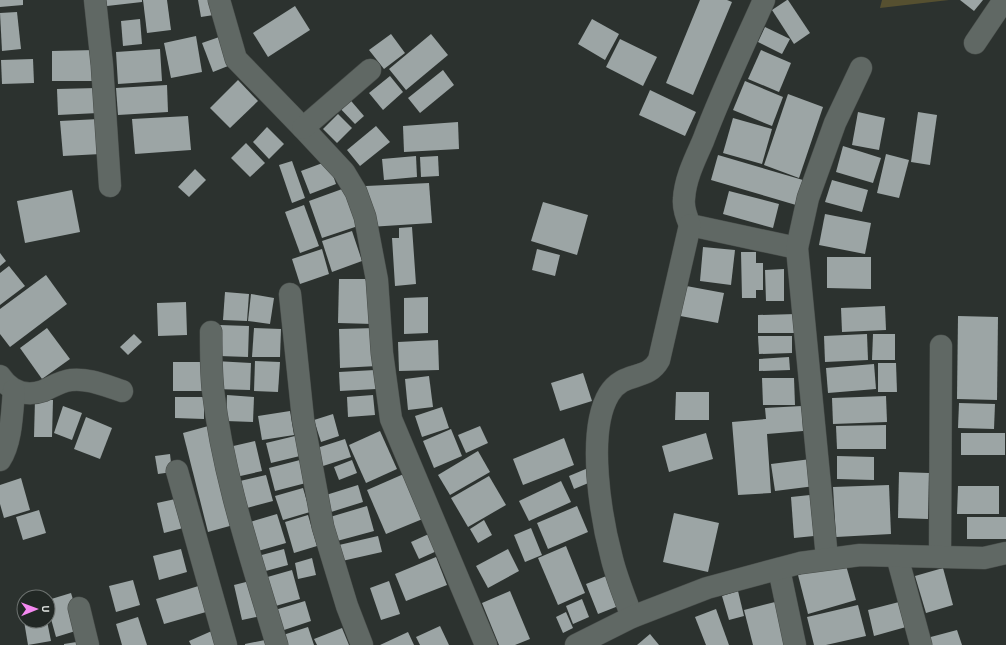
<svg xmlns="http://www.w3.org/2000/svg" width="1006" height="645" font-family="'Alegreya Sans',sans-serif">
	<rect width="100%" height="100%" fill="#2c322f"/>
	<path fill="#565030" d="M882,0H949L880,8Z"/>
	<g fill="#9ca5a5">
		<path d="M0,0H23V5L0,7Z"/>
		<path d="M106,0H142V2L107,6Z"/>
		<path d="M143,0H167L171,30L147,33Z"/>
		<path d="M198,0H217L220,14L201,17Z"/>
		<path d="M700,0H727L732,2L693,95L666,83Z"/>
		<path d="M787,0H788L810,33L794,44L772,10Z"/>
		<path d="M960,0H983L974,11Z"/>
		<path d="M295,6L310,30L268,57L253,33Z"/>
		<path d="M17,12L21,49L2,51L0,13Z"/>
		<path d="M140,19L142,44L123,46L121,21Z"/>
		<path d="M592,19L619,34L605,60L578,44Z"/>
		<path d="M765,27L790,39L782,54L758,42Z"/>
		<path d="M391,34L405,53L384,69L369,50Z"/>
		<path d="M431,34L448,55L406,90L389,69Z"/>
		<path d="M196,36L202,72L171,78L164,43Z"/>
		<path d="M222,36L233,64L213,72L202,43Z"/>
		<path d="M620,39L657,57L643,86L606,67Z"/>
		<path d="M160,49L162,81L118,84L116,52Z"/>
		<path d="M95,50V81H52V51Z"/>
		<path d="M761,50L791,63L779,92L748,79Z"/>
		<path d="M33,59L34,83L2,84L1,60Z"/>
		<path d="M443,70L454,85L420,113L408,98Z"/>
		<path d="M390,76L403,92L383,110L369,93Z"/>
		<path d="M238,80L258,101L230,128L210,108Z"/>
		<path d="M745,81L783,97L772,126L733,110Z"/>
		<path d="M167,85L168,112L118,115L116,88Z"/>
		<path d="M97,88L98,113L58,115L57,89Z"/>
		<path d="M650,90L696,112L685,136L639,115Z"/>
		<path d="M788,94L823,107L799,178L764,165Z"/>
		<path d="M346,95L364,116L355,124L336,104Z"/>
		<path d="M858,112L885,118L879,150L852,145Z"/>
		<path d="M918,112L937,115L930,165L911,162Z"/>
		<path d="M338,114L352,128L337,143L323,129Z"/>
		<path d="M188,116L191,150L135,154L132,119Z"/>
		<path d="M733,118L772,129L762,164L723,153Z"/>
		<path d="M99,119L101,154L63,156L60,121Z"/>
		<path d="M458,122L459,149L404,152L403,126Z"/>
		<path d="M376,126L390,142L360,166L347,150Z"/>
		<path d="M267,127L284,144L269,159L253,142Z"/>
		<path d="M246,143L265,163L250,177L231,158Z"/>
		<path d="M843,146L881,158L873,183L836,172Z"/>
		<path d="M886,154L909,160L899,198L877,193Z"/>
		<path d="M718,155L803,180L796,205L711,180Z"/>
		<path d="M416,156L417,177L384,180L382,159Z"/>
		<path d="M438,156L439,176L421,177L420,157Z"/>
		<path d="M292,161L305,198L292,203L279,165Z"/>
		<path d="M328,161L336,184L310,194L301,171Z"/>
		<path d="M195,169L206,180L189,197L178,187Z"/>
		<path d="M832,180L868,190L862,212L825,202Z"/>
		<path d="M429,183L432,223L369,227L366,186Z"/>
		<path d="M345,188L358,226L322,238L309,201Z"/>
		<path d="M72,190L80,232L25,243L17,201Z"/>
		<path d="M729,191L779,204L773,228L723,214Z"/>
		<path d="M543,202L588,215L577,255L531,241Z"/>
		<path d="M304,205L319,246L300,253L285,212Z"/>
		<path d="M825,214L871,223L865,254L819,245Z"/>
		<path d="M412,227L416,284L395,286L392,238H399V228Z"/>
		<path d="M352,231L362,261L332,272L322,241Z"/>
		<path d="M703,247L735,250L731,285L700,281Z"/>
		<path d="M322,249L329,274L300,284L292,259Z"/>
		<path d="M537,249L560,255L555,276L532,270Z"/>
		<path d="M741,252H756V263H763V290H756V298H742Z"/>
		<path d="M0,253L6,261L0,266Z"/>
		<path d="M827,257H871V289L827,288Z"/>
		<path d="M9,266L25,286L0,305V273Z"/>
		<path d="M784,269V301H766L765,270Z"/>
		<path d="M46,275L67,304L10,347L0,334V309Z"/>
		<path d="M339,279H373V324L338,323Z"/>
		<path d="M681,285L724,293L718,323L675,315Z"/>
		<path d="M225,292L249,294L247,321L223,320Z"/>
		<path d="M251,294L274,298L270,324L248,321Z"/>
		<path d="M428,297V333L404,334V298Z"/>
		<path d="M186,302L187,335L158,336L157,303Z"/>
		<path d="M885,306L886,330L842,332L841,308Z"/>
		<path d="M796,314V333H758V315Z"/>
		<path d="M958,316L998,317L997,400L957,399Z"/>
		<path d="M219,325L249,326L248,357L219,356Z"/>
		<path d="M47,328L70,359L42,379L20,348Z"/>
		<path d="M254,328L281,329L280,357H252Z"/>
		<path d="M376,328L377,366L340,368L339,329Z"/>
		<path d="M134,334L142,342L128,355L120,347Z"/>
		<path d="M867,334L868,360L825,362L824,336Z"/>
		<path d="M873,334H895V360H872Z"/>
		<path d="M758,336H792V353L759,354Z"/>
		<path d="M438,340L439,370L399,371L398,342Z"/>
		<path d="M789,357L790,370L759,371V359Z"/>
		<path d="M215,361L251,363L250,390L214,389Z"/>
		<path d="M255,361L280,362L278,392L254,391Z"/>
		<path d="M173,362H207L206,391H173Z"/>
		<path d="M878,363H896L897,392H878Z"/>
		<path d="M874,364L876,389L828,393L826,368Z"/>
		<path d="M375,370L376,389L340,391L339,372Z"/>
		<path d="M583,373L592,401L560,411L551,383Z"/>
		<path d="M429,376L433,407L408,410L405,379Z"/>
		<path d="M762,378H794L795,405H763Z"/>
		<path d="M676,392H709V420H675Z"/>
		<path d="M227,395L254,397L253,422L226,421Z"/>
		<path d="M373,395L375,415L348,417L347,397Z"/>
		<path d="M886,396L887,422L833,424L832,398Z"/>
		<path d="M175,397H204V419L175,418Z"/>
		<path d="M35,399L53,400L52,437H34Z"/>
		<path d="M959,403L995,404L994,429L958,428Z"/>
		<path d="M63,406L82,413L72,440L54,433Z"/>
		<path d="M802,406L803,431L767,434L771,493L738,495L732,422L766,419L765,408Z"/>
		<path d="M442,407L449,428L422,437L415,416Z"/>
		<path d="M290,411L294,435L262,440L258,416Z"/>
		<path d="M333,414L339,436L321,442L314,420Z"/>
		<path d="M86,417L112,428L100,459L74,449Z"/>
		<path d="M212,425L237,524L208,532L183,433Z"/>
		<path d="M886,425V449H837L836,426Z"/>
		<path d="M480,426L488,443L466,453L458,435Z"/>
		<path d="M451,429L462,456L434,468L423,441Z"/>
		<path d="M380,431L397,469L366,483L349,445Z"/>
		<path d="M706,433L713,459L669,472L662,446Z"/>
		<rect x="961" y="433" width="44" height="22"/>
		<path d="M295,436L300,456L271,463L266,443Z"/>
		<path d="M564,438L574,465L523,485L513,459Z"/>
		<path d="M345,439L351,457L323,466L317,448Z"/>
		<path d="M255,441L262,471L236,477L229,447Z"/>
		<path d="M478,451L490,472L450,495L438,475Z"/>
		<path d="M170,454L172,472L158,474L155,456Z"/>
		<path d="M837,456L874,457V480L837,479Z"/>
		<path d="M811,459L815,486L775,491L771,464Z"/>
		<path d="M300,460L306,483L275,491L269,468Z"/>
		<path d="M352,460L357,473L339,480L334,467Z"/>
		<path d="M593,466L598,479L574,489L569,476Z"/>
		<path d="M899,472L929,473L928,519L898,518Z"/>
		<path d="M406,473L425,518L386,534L367,490Z"/>
		<path d="M266,475L273,501L247,508L240,481Z"/>
		<path d="M489,476L506,505L468,527L451,498Z"/>
		<path d="M21,478L30,510L4,518L0,504V485Z"/>
		<path d="M561,481L571,502L529,521L519,501Z"/>
		<path d="M358,485L363,502L331,512L326,495Z"/>
		<path d="M889,485L891,534L836,537L833,487Z"/>
		<path d="M958,486H999V514H957Z"/>
		<path d="M303,488L310,512L283,520L275,496Z"/>
		<path d="M810,495L814,536L794,538L791,497Z"/>
		<path d="M180,498L187,527L164,533L157,503Z"/>
		<path d="M367,506L374,531L337,541L330,517Z"/>
		<path d="M577,506L588,532L548,549L537,523Z"/>
		<path d="M39,510L46,533L23,540L16,517Z"/>
		<path d="M674,513L719,523L708,572L663,562Z"/>
		<path d="M277,514L286,543L258,551L250,522Z"/>
		<path d="M308,515L317,546L294,553L285,522Z"/>
		<rect x="967" y="517" width="39" height="22"/>
		<path d="M484,520L492,535L478,543L470,529Z"/>
		<path d="M531,528L542,555L525,562L514,535Z"/>
		<path d="M431,533L439,550L419,559L411,542Z"/>
		<path d="M378,536L382,552L342,561L339,545Z"/>
		<path d="M566,546L585,593L558,605L538,558Z"/>
		<path d="M181,549L187,572L159,580L153,556Z"/>
		<path d="M284,549L288,565L262,572L258,556Z"/>
		<path d="M508,549L519,571L488,588L476,566Z"/>
		<path d="M436,557L447,585L406,601L395,574Z"/>
		<path d="M312,558L316,575L298,579L295,563Z"/>
		<path d="M845,562L856,600L808,614L798,575Z"/>
		<path d="M943,568L953,605L926,613L915,576Z"/>
		<path d="M292,570L300,599L272,607L264,578Z"/>
		<path d="M609,575L621,605L598,614L586,584Z"/>
		<path d="M133,580L140,605L116,612L109,586Z"/>
		<path d="M254,580L261,616L242,620L234,585Z"/>
		<path d="M389,581L400,614L381,620L370,588Z"/>
		<path d="M205,584L213,610L164,624L156,599Z"/>
		<path d="M510,591L530,639L515,645H499L482,603Z"/>
		<path d="M738,591L744,616L729,620L722,596Z"/>
		<path d="M71,593L82,629L56,637L48,608V600Z"/>
		<path d="M582,599L589,617L573,624L566,606Z"/>
		<path d="M305,601L311,621L281,631L275,610Z"/>
		<path d="M775,602L786,645H753L744,610Z"/>
		<path d="M899,602L906,627L874,636L868,610Z"/>
		<path d="M858,605L866,636L826,645H814L807,617Z"/>
		<path d="M716,609L729,645H706L695,617Z"/>
		<path d="M566,612L573,628L563,633L556,617Z"/>
		<path d="M138,617L147,645H122L116,624Z"/>
		<path d="M24,621H47L51,641L28,645Z"/>
		<path d="M440,626L449,645H420L416,637Z"/>
		<path d="M308,627L314,645H286L283,635Z"/>
		<path d="M342,628L349,645H317L314,639Z"/>
		<path d="M214,630L220,645H191L189,641Z"/>
		<path d="M957,630L962,645H929L927,638Z"/>
		<path d="M408,632L414,645H380Z"/>
		<path d="M650,634L659,645H637Z"/>
		<path d="M270,639L271,645H245V644Z"/>
		<path d="M83,641L84,645H64V644Z"/>
	</g>
	<g fill="none" stroke-linecap="round" stroke-linejoin="round">
		<g stroke="#494e4b" stroke-width="23">
			<g id="minor">
				<path d="M95,0L102,65L110,186"/>
				<path d="M219,0L236,59L303,128L344,172L356,192L365,217L377,280L382,353L391,419L486,645"/>
				<path d="M764,0C743,47 721,93 703,141C695,159 685,179 684,199C683,208 686,216 690,225L797,248"/>
				<path d="M975,43L1004,0"/>
				<path d="M303,128L370,70"/>
				<path d="M290,294L303,419L323,527L347,606L362,645"/>
				<path d="M211,332C211,351 211,371 213,390C223,477 252,561 277,645"/>
				<path d="M0,376C10,391 26,397 43,391C52,387 61,381 71,380C89,378 106,386 122,391"/>
				<path d="M0,460C12,442 12,411 14,390"/>
				<path d="M177,471L226,645"/>
				<path d="M897,556L921,645"/>
				<path d="M940,557L941,346"/>
				<path d="M827,558L797,248L808,198L835,123L861,68"/>
				<path d="M779,569L795,645"/>
				<path d="M79,608L88,645"/>
				<path d="M632,617C625,598 617,579 612,559C601,518 586,432 609,394C624,370 647,382 659,360L690,225"/>
				<path d="M576,645L632,617L707,588L800,563L860,555L984,558L1006,553"/>
			</g>
		</g>
		<use href="#minor" stroke="#606864" stroke-width="22"/>
	</g>
	<g transform="translate(36 609) rotate(89)"><circle r="19" fill="#222825" stroke="#6d7270"/>
	<path d="M0-3L7 15L0 10L-7 15Z" fill="#f489f0"/>
	<text y="-6" font-size="11" font-weight="bold" text-anchor="middle" fill="#dee2e0">U</text>
	</g>
</svg>
